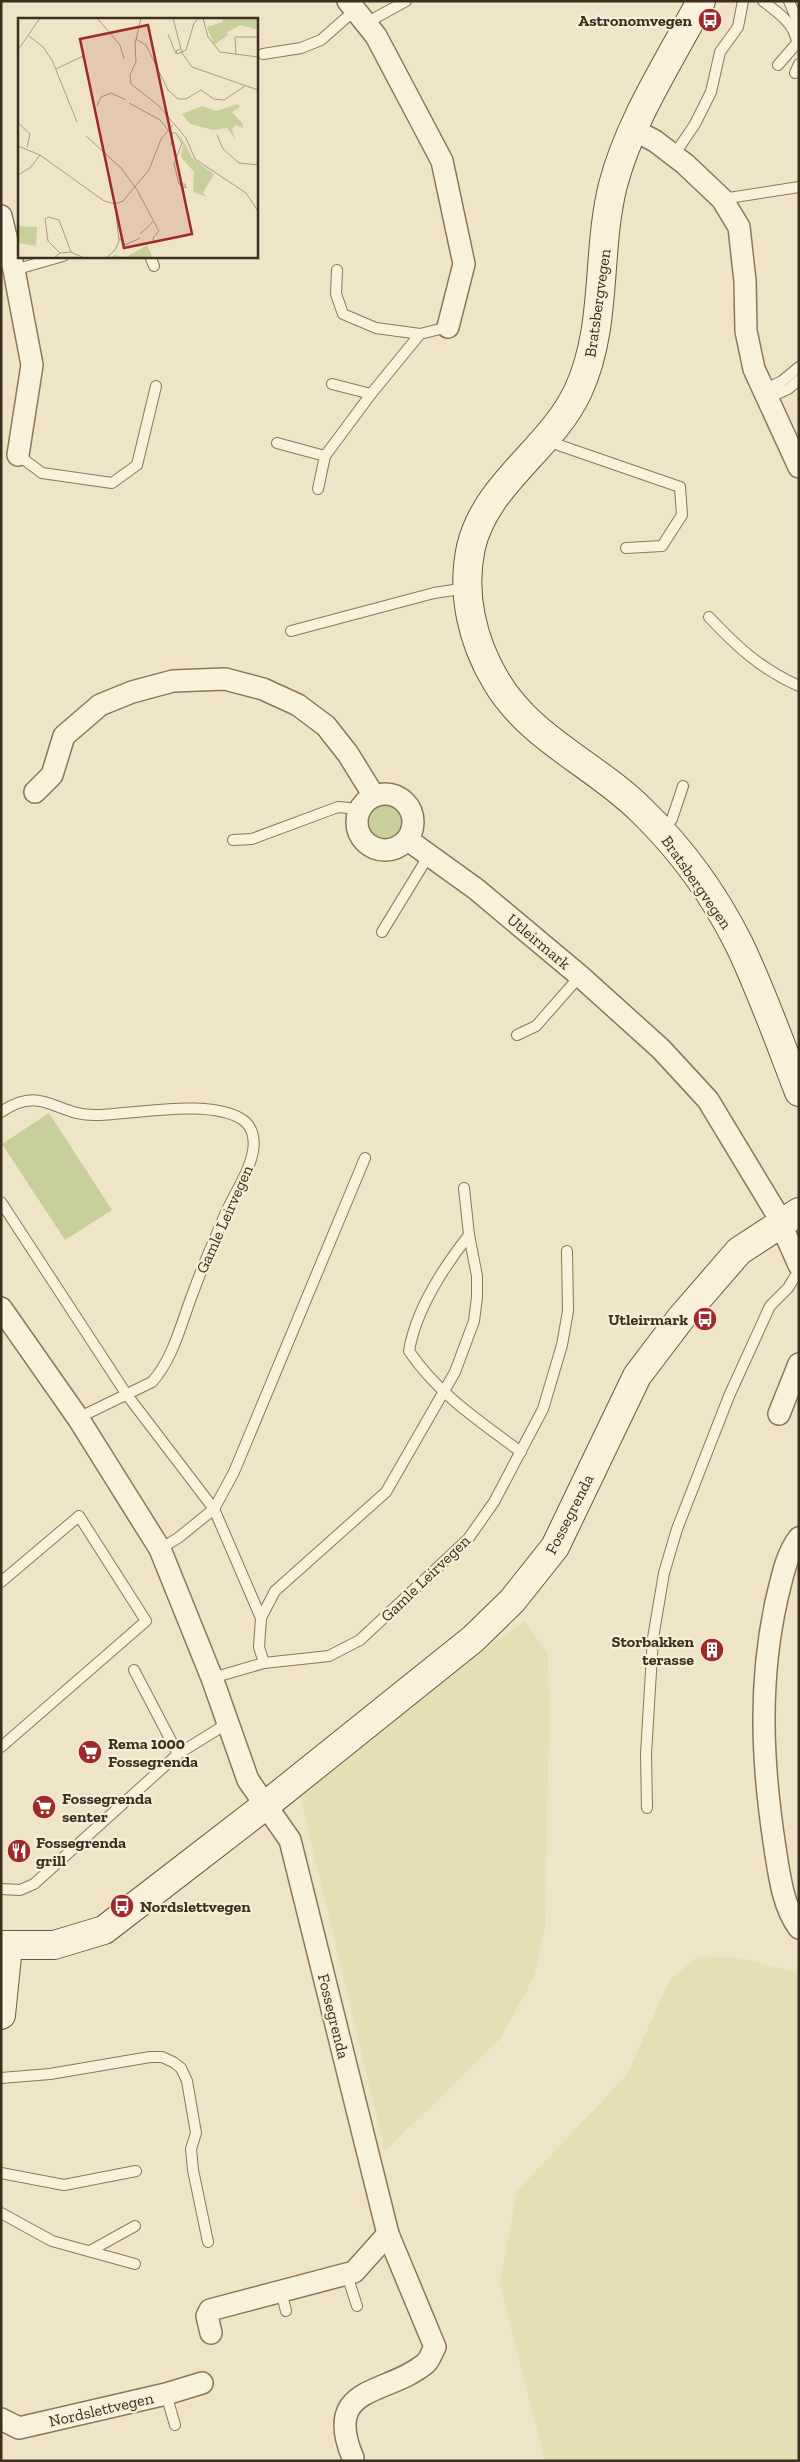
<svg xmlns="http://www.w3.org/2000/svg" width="800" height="2462" font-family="'Zilla Slab',serif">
	<rect width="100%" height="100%" fill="#f0e4c8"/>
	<g fill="#e6deb5">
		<path d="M525,1621L548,1654L549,1722L545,1927L534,1977L500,2039L385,2151L297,1783Z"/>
		<path d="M699,1956L740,1958L799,1973V2461H545L500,2284L517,2191L627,2075L670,1979Z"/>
	</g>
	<g fill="#c9cf9b">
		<circle cx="385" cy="823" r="21"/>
		<path d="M49,1113L112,1210L65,1240L2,1144Z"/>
	</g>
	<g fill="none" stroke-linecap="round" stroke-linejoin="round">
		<g stroke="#8d765c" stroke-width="12">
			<g id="lane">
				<path d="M763,1C777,12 795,23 797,43L778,65"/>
				<path d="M789,1L799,25"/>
				<path d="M366,23L406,1"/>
				<path d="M263,54L301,48L321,40L355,10"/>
				<path d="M795,73L799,64"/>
				<path d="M674,155L695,124L711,92L720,52L738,27L743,1"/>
				<path d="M722,199L799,187"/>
				<path d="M150,256L154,266"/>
				<path d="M14,270L63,256"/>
				<path d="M337,270L336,294L343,314L376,328L420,334L448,327"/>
				<path d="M332,384L371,394"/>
				<path d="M764,390L782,381L799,367"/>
				<path d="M768,398L788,389L799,380"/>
				<path d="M547,441L680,487L682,515L662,546L626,548"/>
				<path d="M277,443L325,456"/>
				<path d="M18,455L42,473L112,483L137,465L156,386"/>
				<path d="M318,489L325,456L371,394L420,334"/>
				<path d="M709,617C737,647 761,669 799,686"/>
				<path d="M291,631L434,593L467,588"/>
				<path d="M662,830L672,819L683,786"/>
				<path d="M233,840L252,839L338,807L349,808L358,812"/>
				<path d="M382,932L429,855"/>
				<path d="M517,1035L536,1026L580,976"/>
				<path d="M1,1112C43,1083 56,1117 98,1115C136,1114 211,1098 243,1120C253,1127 255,1140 253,1151C249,1174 233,1195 224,1217C214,1241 203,1265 194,1290C182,1320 174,1358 152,1382L78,1418"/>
				<path d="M464,1188L469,1235C443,1268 416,1309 409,1351C438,1394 479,1421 521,1452"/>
				<path d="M1,1202L127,1395L214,1509L261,1618"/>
				<path d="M160,1549L178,1538L214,1509L234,1472L365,1158"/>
				<path d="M1,1582L79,1516L146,1621L1,1747"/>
				<path d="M264,1663L259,1647L261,1618L275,1591L386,1492L455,1372L474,1321L477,1297V1276L469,1235"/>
				<path d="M134,1670L178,1754"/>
				<path d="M212,1678L264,1663L329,1656L360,1640L468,1539L494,1502L543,1409L562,1345L568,1311L567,1251"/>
				<path d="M647,1808L646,1754L653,1638L664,1573L677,1529L729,1396L770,1306L788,1288L799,1270"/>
				<path d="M1,1889L20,1890L34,1884L178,1754L228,1723"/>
				<path d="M1,2078L50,2074L150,2057H162L173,2062L181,2068L187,2081L196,2133L191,2149L193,2170L208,2242"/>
				<path d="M1,2173L64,2185L136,2171"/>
				<path d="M1,2213L52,2241L135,2264"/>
				<path d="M90,2251L135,2226"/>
				<path d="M347,2275L357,2306"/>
				<path d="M281,2291L286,2311"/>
				<path d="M166,2394L175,2425"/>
			</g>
		</g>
		<g stroke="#8d765c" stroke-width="24">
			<g id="street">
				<path d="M348,1L376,36L442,161L464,264L448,327"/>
				<path d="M634,130L655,141L685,164L722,199L739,227L745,281L746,331L754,369L799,467"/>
				<path d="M1,216L14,270L32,365L18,455"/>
				<path d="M35,792L52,775L64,736L100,705L132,692L173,681L225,679L263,689L298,705L326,726L348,754L374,796"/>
				<circle cx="385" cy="822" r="28"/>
				<path d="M408,840L476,889L580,976L661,1049L708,1100L775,1211L799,1265"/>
				<path d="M1,1308L78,1418L160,1549L212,1678L248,1780L290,1840L388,2234L435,2347C432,2352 430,2359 426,2363C387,2396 322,2384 353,2458"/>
				<path d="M779,1414L799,1364"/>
				<path d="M799,1538C786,1555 782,1578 777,1598C758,1682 762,1764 775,1848C779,1874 783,1907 799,1928"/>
				<path d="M211,2333L207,2316L210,2310L354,2272L388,2234"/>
				<path d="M1,2419L19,2428L166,2394L202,2383"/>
			</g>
		</g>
		<g stroke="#6f573f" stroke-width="30">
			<g id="secondary">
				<path d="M701,1C670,60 630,120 613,185C596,252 608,327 578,391C552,448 486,483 471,547C461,593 472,641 496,681C531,740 595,764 642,811C681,849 715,896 739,944C762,992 780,1043 799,1092"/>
				<path d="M1,1945H54L104,1930L266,1805L473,1639L512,1601L555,1547L637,1376L681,1318L739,1251L799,1212"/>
				<path d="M1,2015L8,1946"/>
			</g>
		</g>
		<use href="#lane" stroke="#faf1dc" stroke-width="10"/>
		<use href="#street" stroke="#faf1dc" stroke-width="21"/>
		<use href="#secondary" stroke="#faf1dc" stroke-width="28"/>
	</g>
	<defs>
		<g id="bus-disc" transform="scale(1.25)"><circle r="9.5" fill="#9e2a2b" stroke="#f7eed8"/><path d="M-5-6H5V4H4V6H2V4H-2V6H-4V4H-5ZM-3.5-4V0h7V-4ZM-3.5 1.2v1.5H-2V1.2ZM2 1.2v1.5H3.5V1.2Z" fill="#fff"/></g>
		<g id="building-disc" transform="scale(1.25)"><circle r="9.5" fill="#9e2a2b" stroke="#f7eed8"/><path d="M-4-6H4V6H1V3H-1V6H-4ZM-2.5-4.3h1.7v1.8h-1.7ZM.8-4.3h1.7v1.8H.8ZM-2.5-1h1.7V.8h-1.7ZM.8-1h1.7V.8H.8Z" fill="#fff"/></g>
		<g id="supermarket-disc" transform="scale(1.25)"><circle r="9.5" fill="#9e2a2b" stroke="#f7eed8"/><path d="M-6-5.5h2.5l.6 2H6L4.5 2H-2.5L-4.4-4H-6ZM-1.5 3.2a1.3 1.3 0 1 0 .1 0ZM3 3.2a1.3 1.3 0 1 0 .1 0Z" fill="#fff"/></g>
		<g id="restaurant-disc" transform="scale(1.25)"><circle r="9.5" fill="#9e2a2b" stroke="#f7eed8"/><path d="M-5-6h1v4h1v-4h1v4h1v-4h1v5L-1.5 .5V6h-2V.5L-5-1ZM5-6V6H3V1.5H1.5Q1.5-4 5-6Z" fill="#fff"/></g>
	</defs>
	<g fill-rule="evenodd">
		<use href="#bus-disc" x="710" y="20"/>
		<use href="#bus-disc" x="705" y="1319"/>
		<use href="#building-disc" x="712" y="1650"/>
		<use href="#supermarket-disc" x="90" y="1752"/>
		<use href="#supermarket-disc" x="44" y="1807"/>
		<use href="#restaurant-disc" x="19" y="1851"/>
		<use href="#bus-disc" x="122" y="1906"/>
	</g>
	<g text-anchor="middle" stroke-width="4.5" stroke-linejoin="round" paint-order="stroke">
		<g font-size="16" font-weight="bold" fill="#3d2e20" stroke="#f7eed8" text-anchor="start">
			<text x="692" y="26" text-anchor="end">Astronomvegen</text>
			<text x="688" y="1325" text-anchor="end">Utleirmark</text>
			<text x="694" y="1647" text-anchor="end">Storbakken<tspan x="694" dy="18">terasse</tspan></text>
			<text x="108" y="1749">Rema 1000<tspan x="108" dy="18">Fossegrenda</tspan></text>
			<text x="62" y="1804">Fossegrenda<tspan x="62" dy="18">senter</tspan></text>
			<text x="36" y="1848">Fossegrenda<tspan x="36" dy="18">grill</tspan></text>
			<text x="140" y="1912">Nordslettvegen</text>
		</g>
		<g font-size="16" fill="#3d2e20" stroke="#f7eed8">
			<text transform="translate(597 303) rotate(-82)" y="6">Bratsbergvegen</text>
			<text transform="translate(697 882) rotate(55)" y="6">Bratsbergvegen</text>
			<text transform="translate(539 941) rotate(40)" y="6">Utleirmark</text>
			<text transform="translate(224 1219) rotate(-66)" y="6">Gamle Leirvegen</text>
			<text transform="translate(569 1514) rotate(-63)" y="6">Fossegrenda</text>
			<text transform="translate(425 1578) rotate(-44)" y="6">Gamle Leirvegen</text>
			<text transform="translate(334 2016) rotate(76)" y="6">Fossegrenda</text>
			<text transform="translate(101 2409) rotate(-13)" y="6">Nordslettvegen</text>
		</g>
	</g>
	<g transform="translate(18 18)">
		<rect width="240" height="240" fill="#f0e4c8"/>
		<path d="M205,0H236L240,2V12L223,7L209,14L210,17L196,27L189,9L204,4ZM220,86L222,89L214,94L225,106V110L217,107L214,112L218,122L209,110L195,112L172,106L164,96L184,88L198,93ZM160,113L174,140L196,156L185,175L189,179L175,174L176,154L163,139L165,127ZM0,208L19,209L18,228L1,225L0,230ZM129,227L135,240H91L97,237L108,239Z" fill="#c9cf9b"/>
		<path fill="none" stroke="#a89b85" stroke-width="1" d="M79,0L102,27L106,41M123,0L117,26L118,44L112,57L113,66L141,88L168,120L177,141L228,175L240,193M155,0L164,35L174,49L240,72M185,0L190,19L202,34L240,39M150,16L158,36M11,18L25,29L34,42L59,104M118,21L128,27L150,72L160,81H168L183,72L196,81L206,82L227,68M162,31L158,33L159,36L168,32L176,5L181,0M0,32L22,0M218,37L217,19H240M38,51L65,38L71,60M111,85L142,102L154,117L153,127M79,88L83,79L93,75L108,82M0,105L12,116L9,129M152,115H158L164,125L156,146L161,166L168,170L167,166H161M199,117L205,131L221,145L240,147M68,118L103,150L119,172L141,213L135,220L136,224M0,128L22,137L86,183L97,186L105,183L131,152L143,121L155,107M0,157L13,149L22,137M122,216L135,204M101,220L107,227L122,220M42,235L30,223L27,201L30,199L41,202L53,234M36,240L42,235L53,234L66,240M88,240L97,232L101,223L97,186"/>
		<path fill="#9e2a2b" fill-opacity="0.15" stroke="#9e2a2b" stroke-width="2.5" d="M130,7L174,216L106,230L62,21Z"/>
		<rect width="240" height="240" fill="none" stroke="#3d2e20" stroke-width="2.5"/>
	</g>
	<rect width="800" height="2462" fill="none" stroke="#3d2e20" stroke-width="5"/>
</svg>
